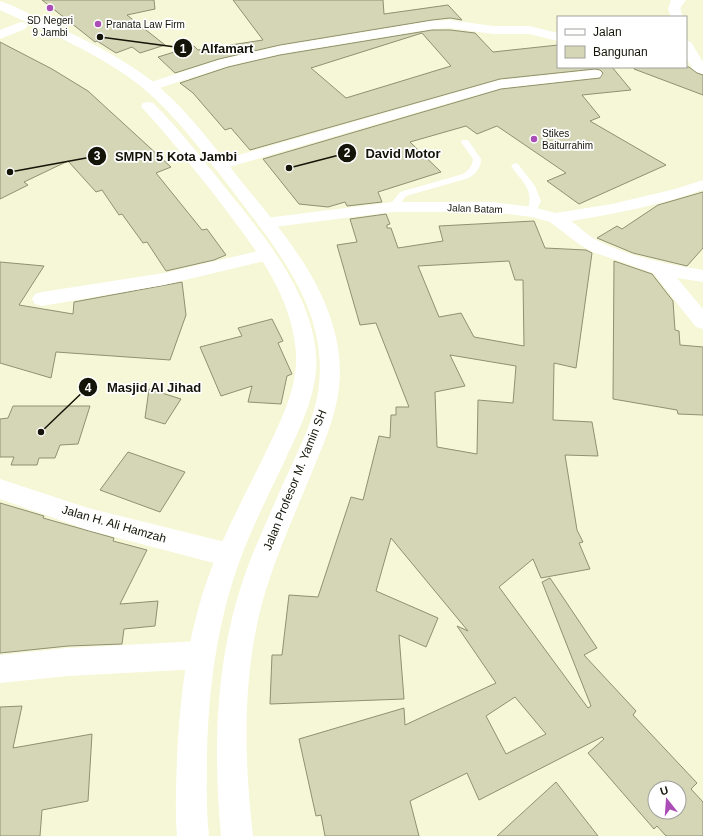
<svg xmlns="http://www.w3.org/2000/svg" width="703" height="836" font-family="Helvetica,sans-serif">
	<rect width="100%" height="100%" fill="#f6f7d6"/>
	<g fill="#d5d6b6" stroke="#909072" fill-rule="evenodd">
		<path d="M42,0H154L155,9L127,15L165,45L140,53L132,47L116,53L97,41L95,42Z"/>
		<path d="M233,0H383L384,14L448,5L462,20L450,18L432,20L280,45L219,59L175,73L158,57L194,46L198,50L263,40Z"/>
		<path d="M432,30H450L475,33L493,52L558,45V67H612L631,90L582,95L600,117L590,121L666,165L579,204L547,181L566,173L497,126L477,134L466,126L410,142L441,172L378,192L382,202L347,206L345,202L328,207L299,204L263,159L501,89L600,78L603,73L600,70L595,69L500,79L250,150L231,128L225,130L193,93L180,83L228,67L280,55ZM422,33L451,66L346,98L311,68Z"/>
		<path d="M0,42L52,69L88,91L171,167L156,173L202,230L207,229L226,255L214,260L166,271L147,242L143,243L122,214L119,215L102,190L96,192L68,161L24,182L28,185L0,199Z"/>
		<path d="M635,67H689L697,73L703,75V95L634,69Z"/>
		<path d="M703,192V248L687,266L633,253L597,238L617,226L622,229L658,205Z"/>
		<path d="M386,214L390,224L387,225V228H391L398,248L443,241L439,226L534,221L545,248L586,250L592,253L576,368L554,363L553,420L592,422L598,456L565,455L577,530L583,542L579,543L590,569L541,578L533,559L499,587L588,708L591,706L542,582L550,578L597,648L584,655L636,711L633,715L697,783L691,789L703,802V836H666L657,826L654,829L588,753L604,739L602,737L479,800L467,773L410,801L419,836H325L321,815L316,816L299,739L404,708L405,725L496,683L457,626L468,631L391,538L376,591L438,618L426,647L399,635L404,699L270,704L272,655H282L289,595L318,597L351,497L363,500L379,436L390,438L391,415H396V407H409L376,323L360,325L337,245L357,242L350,219ZM509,261L515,280H523L524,346L474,337L461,313L439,317L418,266ZM450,355L516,366L513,403L478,400L477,454L437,447L435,392L465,386ZM515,697L546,734L506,754L486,716ZM655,788H679V812H655Z"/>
		<path d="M614,261L652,274L673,301L675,330L679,331L680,345L703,347V415L678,414L677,410L613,399Z"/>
		<path d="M0,262L44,266L19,305L73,314L74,302L182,282L186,315L170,360L56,352L51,378L0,363Z"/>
		<path d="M272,319L283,341L278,343L292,374L287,376L281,404L248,402L252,386L221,396L200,347L242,336L238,328Z"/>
		<path d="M149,389L181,399L165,424L145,418Z"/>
		<path d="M13,406H90L78,444L60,445L55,458H39L37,465H11L14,457H0V419L8,418Z"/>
		<path d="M128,452L185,472L160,512L100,490Z"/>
		<path d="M0,503L44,516L43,518L114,538L113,541L147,550L120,604L158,601L155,626L124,629L122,644L68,646L0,653Z"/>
		<path d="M22,706L13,748L92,734L88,801L42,810L40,836H0V707Z"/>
		<path d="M556,782L598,836H497Z"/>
	</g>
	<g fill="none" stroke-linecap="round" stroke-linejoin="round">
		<g fill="#fff" fill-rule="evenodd">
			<path d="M462,140H468L481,159C481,168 476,173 469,178L406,196L396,209H390L388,207L400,192L463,174C469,170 472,166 473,159L461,142Z"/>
			<path d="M515,163L518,164L535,186L541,201L535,214L532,215L527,212C535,190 523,183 511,166Z"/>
		</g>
		<g fill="#fff" fill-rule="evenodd">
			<path d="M671,0H686C680,9 679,6 683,17H671L668,9Z"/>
			<path d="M450,20L493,26H529L558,33V41L529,34H493L450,28L432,29L280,54L228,66L150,91L145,90L143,87L145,84L219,60L280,46L432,21Z"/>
			<path d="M21,22L25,23L27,26L25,29L0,39V30Z"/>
			<path d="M686,41L691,42L703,62V74C686,70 686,55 686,41Z"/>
			<path d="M595,70L600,71L602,74L600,77L501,88L226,168L220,170L214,168L212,165L214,162L500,80Z"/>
			<path d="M703,180V190C660,205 615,214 571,221C578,226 585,233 593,238C624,256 668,264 703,270V282L677,278L703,309V329L696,327L653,273L593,252L580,245L550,222L532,217L492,212H393L266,228L260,227L257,223L260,219L266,218L393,202H492L532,207L556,213L612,204L675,189Z"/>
			<path d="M267,249L273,251L276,255L273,259L164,285L42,306L35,304L32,299L35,294L42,292L164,273Z"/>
			<path d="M200,641L210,645L214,655L210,665L200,669L68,676L0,683V655L68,648Z"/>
		</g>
		<path fill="#fff" fill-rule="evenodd" d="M0,479L88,508L229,543L238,547L242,555L238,563L229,567L88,530L0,499Z"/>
		<g fill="#fff" fill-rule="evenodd">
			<path d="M0,1C17,6 34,17 51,24C86,40 121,57 152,81C182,105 206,136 230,167C272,221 323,272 337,342C347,395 329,430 310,477C293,518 275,558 263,600C242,676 244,758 253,836H221C212,740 216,644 253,553C266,523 279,492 293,462C303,440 314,417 318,392C331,310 274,246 228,185C202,151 176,116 143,88C101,54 49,33 0,10Z"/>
			<path d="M148,102L153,103C179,129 201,157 224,186C262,233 311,291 316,354C319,390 301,426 286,458C271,490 254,523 241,557C217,622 208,690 207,759C207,785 206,810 209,836H177C175,811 176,785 177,760C180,690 189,622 216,557C230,522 248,489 264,456C279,425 298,389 296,353C292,290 246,237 210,189C188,162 167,134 143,109L141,106L143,103Z"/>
		</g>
	</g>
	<g fill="#aa4db7" stroke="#fff" stroke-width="1.5">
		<circle cx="50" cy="8" r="4"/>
		<circle cx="98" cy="24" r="4"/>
		<circle cx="534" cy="139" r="4"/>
	</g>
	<g text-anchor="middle" stroke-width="3.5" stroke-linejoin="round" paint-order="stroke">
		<g font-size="10" fill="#141408" stroke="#fff" text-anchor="start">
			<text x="50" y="24" text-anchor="middle">SD Negeri<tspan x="50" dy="12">9 Jambi</tspan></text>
			<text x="106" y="28">Pranata Law Firm</text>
			<text x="542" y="137">Stikes<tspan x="542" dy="12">Baiturrahim</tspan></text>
		</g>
		<g font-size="10" fill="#141408" stroke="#fff">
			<text transform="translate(475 208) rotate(2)" y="4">Jalan Batam</text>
		</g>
		<g font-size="12" fill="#141408" stroke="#fff">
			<text transform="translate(295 480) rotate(-68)" y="4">Jalan Profesor M. Yamin SH</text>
			<text transform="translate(114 524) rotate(16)" y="4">Jalan H. Ali Hamzah</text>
		</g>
	</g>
	<path fill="none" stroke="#141408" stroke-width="1.5" d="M100 37L183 48M289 168L347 153M10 172L97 156M41 432L88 387"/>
	<g fill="#141408" stroke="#fff" stroke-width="1.5">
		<circle cx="100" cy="37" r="4"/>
		<circle cx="289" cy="168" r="4"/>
		<circle cx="10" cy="172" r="4"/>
		<circle cx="41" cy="432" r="4"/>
		<circle cx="183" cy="48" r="10"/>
		<circle cx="347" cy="153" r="10"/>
		<circle cx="97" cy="156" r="10"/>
		<circle cx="88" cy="387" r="10"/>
	</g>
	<g font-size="12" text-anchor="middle" font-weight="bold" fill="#fff">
		<text x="183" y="53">1</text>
		<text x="347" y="157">2</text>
		<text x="97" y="160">3</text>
		<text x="88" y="392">4</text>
	</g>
	<g font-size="13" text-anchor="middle" font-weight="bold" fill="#141408" stroke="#fff" stroke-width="3.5" stroke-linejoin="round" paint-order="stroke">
		<text x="227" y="53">Alfamart</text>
		<text x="403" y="158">David Motor</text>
		<text x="176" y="161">SMPN 5 Kota Jambi</text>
		<text x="154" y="392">Masjid Al Jihad</text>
	</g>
	<rect x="557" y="16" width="130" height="52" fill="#ffffff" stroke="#a1a19c"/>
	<rect x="565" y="29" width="20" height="6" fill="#ffffff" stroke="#a1a19c"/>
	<text x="593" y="36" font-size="12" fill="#141408">Jalan</text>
	<rect x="565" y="46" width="20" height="12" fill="#d5d6b6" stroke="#a1a19c"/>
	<text x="593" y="56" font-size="12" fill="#141408">Bangunan</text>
	<g transform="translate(667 800) rotate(343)"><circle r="19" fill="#ffffff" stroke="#a1a19c"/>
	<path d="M0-3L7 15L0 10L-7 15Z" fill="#aa4db7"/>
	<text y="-6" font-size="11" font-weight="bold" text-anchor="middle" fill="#141408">U</text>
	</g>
</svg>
